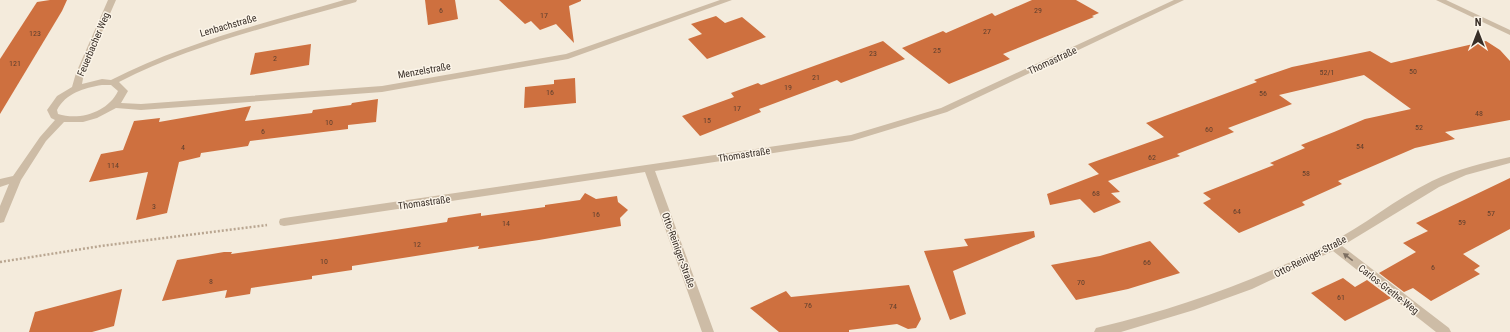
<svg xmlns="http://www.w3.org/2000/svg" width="1510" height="332" font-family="'Roboto Condensed',sans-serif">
	<rect width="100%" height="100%" fill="#f4ebdc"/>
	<g fill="#ce703f">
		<path d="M50,0H67L62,11L0,114V59L37,2Z"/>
		<path d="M425,0H455L458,19L428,25Z"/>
		<path d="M499,0H581V1L569,6L574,43L556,24L540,30L531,21L525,24Z"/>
		<path d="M1032,0H1076L1099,13L1092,16L1094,17L1003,54L1010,59L949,84L902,48L943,31L946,33L992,13L995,16Z"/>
		<path d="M716,16L725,23L742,17L766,37L707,59L688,39L702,34L691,24Z"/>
		<path d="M883,41L905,59L841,83L837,80L759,109L761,112L700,136L682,116L734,97L731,93L758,83L761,85Z"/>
		<path d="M1486,41L1500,50L1510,61V120L1445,132L1455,139L1415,148L1338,181L1342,184L1302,202L1305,205L1239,233L1203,203L1211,199L1203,193L1274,165L1270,163L1305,148L1301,145L1334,132L1365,119L1411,109L1364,75L1279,95L1292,104L1228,128L1234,132L1177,154L1180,156L1108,181L1120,192L1111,193L1121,202L1094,213L1080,199L1050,205L1047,194L1099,174L1088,164L1164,137L1146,123L1257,82L1254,80L1292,67L1370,51L1391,63Z"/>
		<path d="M311,44L309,65L250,75L255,53Z"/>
		<path d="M575,78L576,103L524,108L525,87L554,84V80Z"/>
		<path d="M378,99L376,122L348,125V129L250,141L248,146L201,153L200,157L179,162L167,213L136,220L148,172L89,182L101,154L123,150L134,121L160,118L159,122L251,106L245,121L312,113L313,110L351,105L352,103Z"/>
		<path d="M1510,178V229L1463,254L1480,266L1474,270L1480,274L1431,301L1413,288L1404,292L1379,273L1416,252L1403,243L1428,231L1416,223Z"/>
		<path d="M585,193L596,199L617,196L618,202L628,210L620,218L621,226L539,240L478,249L479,246L352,266V270L312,276V279L251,288L250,294L225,298L227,290L162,301L177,260L224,252H232L231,254L337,239L447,222L448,218L481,213V216L545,207V205L580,200Z"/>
		<path d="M1034,231L1035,237L953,271L966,314L950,320L924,251L968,246L964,239Z"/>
		<path d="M1150,241L1180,273L1128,289L1076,300L1051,265L1100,256Z"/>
		<path d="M1343,278L1355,287L1367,280L1391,298L1345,321L1311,293Z"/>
		<path d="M909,285L921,319L916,328L908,329L897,324L849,330V332H779L750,308L786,291L791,297Z"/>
		<path d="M122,289L114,326L92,332H29L35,312Z"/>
	</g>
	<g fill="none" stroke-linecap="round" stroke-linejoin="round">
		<path stroke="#b9a691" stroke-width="2.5" stroke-dasharray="2 2" stroke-linecap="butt" d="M0,262L101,246L267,225"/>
		<g fill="#cdbca6" fill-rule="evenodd">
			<path d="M108,0H116L84,73L82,84L102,79L111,80C185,42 265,23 344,0H357L356,2C275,25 194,44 119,82L128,91L121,103L141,104L382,86L566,54L720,0H732L568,59L382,92L141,110L116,108L97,118L83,122H64L46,141L21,180L5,219L4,222L0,223V206L9,184L0,187V179L13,176L40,137L55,120L51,118L47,110L57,96L72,87L76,73ZM102,85H111L118,91C108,112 80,121 58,114L57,110C66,93 84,88 102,85Z"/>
			<path d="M1174,0H1184L947,112L852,141L655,171L714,332H702L645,172L284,226L280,225L279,222L280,219L284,218L851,135L941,108Z"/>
			<path d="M1436,0H1446L1510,30V35Z"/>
			<path d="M1510,157V163L1466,175L1439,187L1342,246L1449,328L1451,332H1436L1333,251L1252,289L1194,310L1121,332H1094L1096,328L1100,327C1179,308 1255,281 1328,244C1364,226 1395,199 1432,181C1457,169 1483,163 1510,157Z"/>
		</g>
	</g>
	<defs><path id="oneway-solid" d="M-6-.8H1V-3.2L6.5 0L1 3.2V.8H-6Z"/></defs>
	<use fill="#7c6e61" href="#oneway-solid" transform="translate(1348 257) rotate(-142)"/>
	<g text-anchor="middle" stroke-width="3" stroke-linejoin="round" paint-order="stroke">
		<g font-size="8" fill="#5e3f2e">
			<text x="441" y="13">6</text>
			<text x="1038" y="13">29</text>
			<text x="544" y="18">17</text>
			<text x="987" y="34">27</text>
			<text x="35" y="36">123</text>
			<text x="937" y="53">25</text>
			<text x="873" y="56">23</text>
			<text x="275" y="61">2</text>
			<text x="15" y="66">121</text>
			<text x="1413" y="74">50</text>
			<text x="1327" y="75">52/1</text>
			<text x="816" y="80">21</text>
			<text x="788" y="90">19</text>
			<text x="550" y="95">16</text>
			<text x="1263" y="96">56</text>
			<text x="737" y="111">17</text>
			<text x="1479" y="116">48</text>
			<text x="707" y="123">15</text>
			<text x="329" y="125">10</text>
			<text x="1419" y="130">52</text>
			<text x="1209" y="132">60</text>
			<text x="263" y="134">6</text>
			<text x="1360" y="149">54</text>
			<text x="183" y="150">4</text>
			<text x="1152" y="160">62</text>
			<text x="113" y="168">114</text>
			<text x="1306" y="176">58</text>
			<text x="1096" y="196">68</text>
			<text x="154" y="209">3</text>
			<text x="1237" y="214">64</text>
			<text x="1491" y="216">57</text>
			<text x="596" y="217">16</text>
			<text x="1462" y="225">59</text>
			<text x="506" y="226">14</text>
			<text x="417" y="247">12</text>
			<text x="324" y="264">10</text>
			<text x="1147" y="265">66</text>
			<text x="1433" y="270">6</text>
			<text x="211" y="284">8</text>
			<text x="1081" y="285">70</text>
			<text x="1341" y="300">61</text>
			<text x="808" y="308">76</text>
			<text x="893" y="309">74</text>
		</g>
		<g font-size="10" fill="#392f28" stroke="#fbf4e8">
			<text transform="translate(228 25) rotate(-16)" y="4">Lenbachstraße</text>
			<text transform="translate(93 44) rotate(-67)" y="4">Feuerbacher Weg</text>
			<text transform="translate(1052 60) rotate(-25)" y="4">Thomastraße</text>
			<text transform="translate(424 70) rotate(-10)" y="4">Menzelstraße</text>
			<text transform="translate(744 154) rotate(-9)" y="4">Thomastraße</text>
			<text transform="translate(424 202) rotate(-8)" y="4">Thomastraße</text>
			<text transform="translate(679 250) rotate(70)" y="4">Otto-Reiniger-Straße</text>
			<text transform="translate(1310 256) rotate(-27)" y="4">Otto-Reiniger-Straße</text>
			<text transform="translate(1389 289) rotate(38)" y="4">Carlos-Grethe-Weg</text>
		</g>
	</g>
	<g transform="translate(1478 32)" stroke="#fbf4e8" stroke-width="3" paint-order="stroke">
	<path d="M0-3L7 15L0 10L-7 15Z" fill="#392f28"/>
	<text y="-6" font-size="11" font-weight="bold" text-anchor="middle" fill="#392f28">N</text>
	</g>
</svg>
